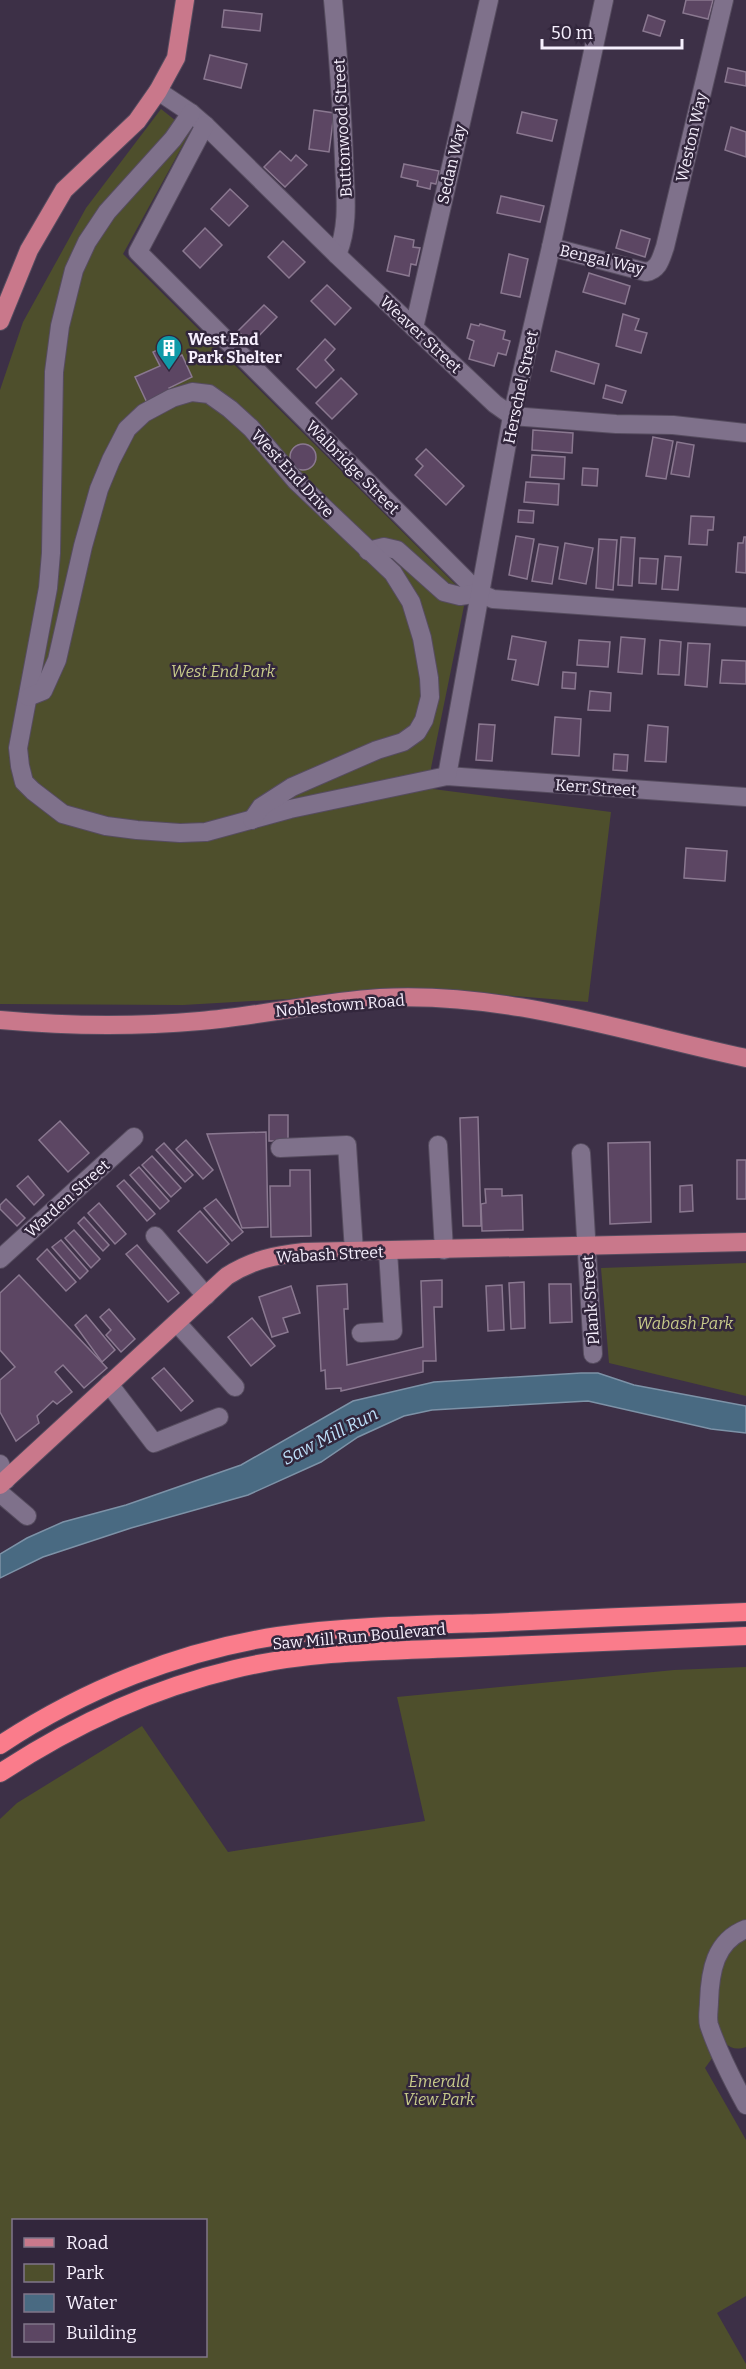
<svg xmlns="http://www.w3.org/2000/svg" width="746" height="2369" font-family="Bitter,serif">
	<rect width="100%" height="100%" fill="#3d3047"/>
	<g fill="#4e4f2c" fill-rule="evenodd">
		<path d="M161,109L190,132L123,254L455,584L464,606L431,768L433,789L611,812L588,1002L443,990L183,1005L0,1004V390L23,322L86,208Z"/>
		<path d="M746,1263V1396L609,1363L601,1268Z"/>
		<path d="M746,1667V2047C737,2050 731,2049 724,2042L705,2068L746,2140V2296L717,2313L746,2364V2369H0V1819L17,1803L142,1726L228,1852L425,1821L397,1697L674,1670ZM14,2220H206V2356H14Z"/>
	</g>
	<path fill="#496a82" stroke="#7d92a7" stroke-width="1.5" d="M581,1373H598L634,1385L746,1406V1433L711,1429L588,1401L432,1410L404,1416L358,1437L321,1462L248,1495L131,1528L43,1557L0,1578V1554L27,1538L63,1522L126,1505L241,1465L353,1401L434,1382Z"/>
	<g fill="#5c4663" stroke="#8a7890" stroke-width="1.5">
		<path d="M686,0H713L708,19L683,13Z"/>
		<path d="M224,10L262,14L260,31L222,27Z"/>
		<path d="M648,15L665,21L660,36L643,31Z"/>
		<path d="M210,55L247,64L241,88L204,79Z"/>
		<path d="M728,68L746,72V86L725,82Z"/>
		<path d="M314,110L334,113L329,152L309,149Z"/>
		<path d="M522,112L557,120L552,141L517,133Z"/>
		<path d="M731,127L746,132V157L725,150Z"/>
		<path d="M280,151L291,161L296,155L307,165L285,187L264,167Z"/>
		<path d="M404,164L439,171L436,184L431,183L430,189L417,186L418,181L401,177Z"/>
		<path d="M230,189L248,206L229,226L211,209Z"/>
		<path d="M501,196L544,206L540,222L497,213Z"/>
		<path d="M205,228L222,245L200,268L183,251Z"/>
		<path d="M621,230L650,239L645,257L616,248Z"/>
		<path d="M395,236L414,240L413,247L420,248L416,265L411,264L409,276L387,271Z"/>
		<path d="M283,241L305,262L289,278L268,257Z"/>
		<path d="M509,254L528,259L520,297L501,293Z"/>
		<path d="M589,273L630,286L625,304L583,292Z"/>
		<path d="M327,285L351,308L335,325L311,301Z"/>
		<path d="M264,305L277,317L251,344L238,331Z"/>
		<path d="M623,314L639,319L635,330L647,333L641,353L616,346Z"/>
		<path d="M471,324L479,326L480,324L505,331L503,339L510,341L506,355L498,353L494,366L469,359L474,341L467,338Z"/>
		<path d="M325,339L335,349L325,360L334,370L316,388L297,369Z"/>
		<path d="M166,346L173,359L182,355L192,377L169,388L173,396L149,407L135,377L160,366L153,352Z"/>
		<path d="M556,351L599,364L594,384L551,371Z"/>
		<path d="M341,378L357,394L332,419L316,403Z"/>
		<path d="M606,385L626,391L622,403L603,398Z"/>
		<path d="M533,430L573,433L572,453L532,450Z"/>
		<path d="M653,437L673,441L666,479L646,476Z"/>
		<path d="M677,442L694,445L689,477L671,474Z"/>
		<circle cx="303" cy="457" r="13"/>
		<path d="M426,449L464,486L446,505L415,475L423,466L416,459Z"/>
		<path d="M532,455L565,457L564,479L530,477Z"/>
		<path d="M583,468L598,469L597,486L582,485Z"/>
		<path d="M526,482L559,484L558,505L524,502Z"/>
		<path d="M519,510L534,511L533,523L518,522Z"/>
		<path d="M691,516L714,517L713,530H708L707,545L689,544Z"/>
		<path d="M516,536L534,539L527,579L509,575Z"/>
		<path d="M621,537L635,538L632,586L618,585Z"/>
		<path d="M744,537H746V573L736,572L738,543H743Z"/>
		<path d="M599,539L617,540L613,590L596,588Z"/>
		<path d="M565,543L593,548L586,584L559,579Z"/>
		<path d="M539,544L558,547L552,584L532,581Z"/>
		<path d="M665,556L681,557L678,590L662,589Z"/>
		<path d="M640,558L658,559L656,584L639,583Z"/>
		<path d="M512,636L546,642L538,685L512,680L516,660L508,659Z"/>
		<path d="M621,637L645,639L642,674L618,672Z"/>
		<path d="M579,640L610,642L608,667L577,665Z"/>
		<path d="M660,640L681,642L679,675L658,674Z"/>
		<path d="M688,643L710,644L707,687L685,685Z"/>
		<path d="M722,660L746,661V684L720,683Z"/>
		<path d="M563,672L576,673L575,689L562,688Z"/>
		<path d="M590,691L611,693L610,711L588,710Z"/>
		<path d="M555,717L581,719L579,756L552,754Z"/>
		<path d="M479,724L495,725L492,761L476,760Z"/>
		<path d="M648,725L668,727L666,762L645,761Z"/>
		<path d="M614,754L628,755L627,771L613,770Z"/>
		<path d="M686,848L727,851L725,881L684,878Z"/>
		<rect x="269" y="1115" width="19" height="26"/>
		<path d="M478,1117L481,1226H463L460,1118Z"/>
		<path d="M60,1121L89,1153L68,1172L39,1140Z"/>
		<path d="M266,1132L268,1227L242,1228L207,1134Z"/>
		<path d="M186,1140L213,1170L203,1179L176,1149Z"/>
		<path d="M650,1142L651,1222L610,1224L608,1143Z"/>
		<path d="M164,1143L193,1175L185,1182L156,1150Z"/>
		<path d="M152,1156L181,1188L171,1197L142,1165Z"/>
		<rect x="737" y="1160" width="9" height="39"/>
		<path d="M139,1167L169,1201L160,1209L130,1175Z"/>
		<path d="M290,1170H310L311,1236L271,1237L270,1186H290Z"/>
		<path d="M28,1176L44,1195L34,1205L17,1186Z"/>
		<path d="M124,1180L155,1214L147,1221L117,1186Z"/>
		<path d="M692,1185L693,1211L680,1212V1186Z"/>
		<path d="M485,1189H502V1196L522,1195L523,1230L482,1231L481,1204L486,1203Z"/>
		<path d="M6,1199L25,1218L17,1226L0,1209V1205Z"/>
		<path d="M216,1199L243,1232L232,1241L204,1208Z"/>
		<path d="M99,1203L126,1234L115,1244L88,1213Z"/>
		<path d="M200,1211L229,1244L207,1263L178,1231Z"/>
		<path d="M84,1217L109,1245L103,1251L78,1223Z"/>
		<path d="M74,1230L100,1259L91,1268L65,1238Z"/>
		<path d="M61,1240L88,1271L80,1279L52,1247Z"/>
		<path d="M137,1245L179,1293L168,1302L126,1254Z"/>
		<path d="M47,1249L76,1282L66,1291L37,1259Z"/>
		<path d="M19,1275L107,1368L84,1388L63,1365L55,1372L72,1392L57,1404L53,1401L37,1416L39,1423L16,1441L0,1412V1380L15,1367L0,1350V1293Z"/>
		<path d="M442,1280V1307H434L436,1361H423V1372L341,1391V1388L326,1389L325,1370L321,1371L317,1286L347,1284L348,1309H344L347,1365L423,1347L421,1281Z"/>
		<path d="M524,1282L525,1328L511,1329L509,1283Z"/>
		<path d="M549,1284H571L572,1322L550,1323Z"/>
		<path d="M502,1285L504,1330L488,1331L486,1286Z"/>
		<path d="M291,1286L300,1313L283,1318L288,1332L272,1337L259,1297Z"/>
		<path d="M109,1309L135,1339L121,1352L106,1335L111,1330L100,1317Z"/>
		<path d="M86,1315L115,1350L102,1362L75,1325Z"/>
		<path d="M252,1318L275,1346L251,1366L228,1337Z"/>
		<path d="M164,1368L193,1401L181,1411L152,1378Z"/>
	</g>
	<g fill="none" stroke-linecap="round" stroke-linejoin="round">
		<g stroke="#564c5f" stroke-width="20">
			<g id="minor">
				<path d="M333,0C338,53 342,106 344,160C345,193 350,224 337,255"/>
				<path d="M158,91L191,113L205,125L337,255L495,404L512,416L616,424L673,425L746,433"/>
				<path d="M191,113L173,139L107,212L87,242L74,270L60,326L54,372L51,553L48,588L18,748L20,766L24,782L33,791L63,814L106,826L137,830L180,833L206,832L290,809L447,776L746,797"/>
				<path d="M205,125L138,252L479,593L493,599L746,617"/>
				<path d="M551,247L646,272C659,270 661,258 665,247L724,0"/>
				<path d="M414,328L489,0"/>
				<path d="M368,551L384,547L397,550L444,592L460,596L479,593"/>
				<path d="M28,697L43,691L57,660L83,546L99,489L111,460L127,429L144,413L172,398L192,392L209,394L230,409L251,428L296,481L393,573L411,602L422,638L429,678L430,697L424,720L417,732L403,742L377,750L292,787L261,807L252,820"/>
				<path d="M447,776L512,416L551,247L604,0"/>
				<path d="M438,1145L444,1250"/>
				<path d="M280,1148L347,1145L354,1251"/>
				<path d="M581,1153L593,1354"/>
				<path d="M155,1236L206,1296"/>
				<path d="M0,1259L134,1137"/>
				<path d="M177,1323L235,1387"/>
				<path d="M361,1333L393,1331L388,1251"/>
				<path d="M109,1384L154,1443L219,1417"/>
				<path d="M0,1464L6,1480"/>
				<path d="M0,1493L27,1516"/>
				<path d="M746,1929C715,1941 710,1971 709,2002C709,2009 707,2018 709,2025C717,2049 734,2083 746,2105"/>
			</g>
		</g>
		<g stroke="#564c5f" stroke-width="20">
			<g id="major">
				<path d="M0,321L29,250L64,190L137,121L158,91L176,58L185,0"/>
				<path d="M0,1020C66,1026 133,1027 200,1021C260,1016 319,1002 380,998C505,991 625,1032 746,1058"/>
				<path d="M0,1485L227,1276C252,1260 275,1255 304,1252L746,1242"/>
			</g>
		</g>
		<g stroke="#564c5f" stroke-width="20">
			<g id="highway">
				<path d="M0,1745C83,1690 179,1651 278,1636C347,1626 417,1625 487,1623C573,1619 660,1615 746,1612"/>
				<path d="M0,1773C73,1725 150,1689 235,1669C308,1651 385,1651 460,1648C556,1644 651,1640 746,1636"/>
			</g>
		</g>
		<use href="#minor" stroke="#7f718b" stroke-width="18"/>
		<use href="#major" stroke="#c9788b" stroke-width="18"/>
		<use href="#highway" stroke="#fa7c8b" stroke-width="18"/>
	</g>
	<defs>
		<g id="building-pin" transform="scale(1.35)"><path d="M0 17L-7.5 6A9.5 9.5 0 1 1 7.5 6Z" fill="#0f9aa8" stroke="#32263c"/><path d="M-4-6H4V6H1V3H-1V6H-4ZM-2.5-4.3h1.7v1.8h-1.7ZM.8-4.3h1.7v1.8H.8ZM-2.5-1h1.7V.8h-1.7ZM.8-1h1.7V.8H.8Z" fill="#fff"/></g>
	</defs>
	<g fill-rule="evenodd">
		<use href="#building-pin" x="169" y="348"/>
	</g>
	<g text-anchor="middle" stroke-width="5" stroke-linejoin="round" paint-order="stroke">
		<g font-size="16" fill="#f6effd" stroke="#32263c">
			<text transform="translate(342 128) rotate(-93)" y="6">Buttonwood Street</text>
			<text transform="translate(691 137) rotate(-77)" y="6">Weston Way</text>
			<text transform="translate(451 164) rotate(-77)" y="6">Sedan Way</text>
			<text transform="translate(602 259) rotate(13)" y="6">Bengal Way</text>
			<text transform="translate(421 334) rotate(43)" y="6">Weaver Street</text>
			<text transform="translate(520 387) rotate(-78)" y="6">Herschel Street</text>
			<text transform="translate(353 467) rotate(45)" y="6">Walbridge Street</text>
			<text transform="translate(293 473) rotate(47)" y="6">West End Drive</text>
			<text transform="translate(596 787) rotate(4)" y="6">Kerr Street</text>
			<text transform="translate(340 1005) rotate(-5)" y="6">Noblestown Road</text>
			<text transform="translate(67 1198) rotate(-42)" y="6">Warden Street</text>
			<text transform="translate(330 1254) rotate(-3)" y="6">Wabash Street</text>
			<text transform="translate(590 1300) rotate(-94)" y="6">Plank Street</text>
			<text transform="translate(359 1636) rotate(-5)" y="6">Saw Mill Run Boulevard</text>
		</g>
		<g font-size="16" font-weight="bold" fill="#f6effd" stroke="#32263c" text-anchor="start">
			<text x="188" y="345">West End<tspan x="188" dy="18">Park Shelter</tspan></text>
		</g>
		<g font-size="16" font-style="italic" fill="#c7ca8a" stroke="#32263c">
			<text x="223" y="677">West End Park</text>
			<text x="685" y="1329">Wabash Park</text>
			<text x="439" y="2087">Emerald<tspan x="439" dy="18">View Park</tspan></text>
		</g>
		<g font-size="18" font-style="italic" fill="#bddff9" stroke="#32263c">
			<text transform="translate(330 1436) rotate(-27)" y="6">Saw Mill Run</text>
		</g>
	</g>
	<rect x="12" y="2219" width="195" height="138" fill="#32263c" stroke="#807689" stroke-width="1.5"/>
	<rect x="24" y="2238" width="30" height="9" fill="#c9788b" stroke="#807689" stroke-width="1.5"/>
	<text x="66" y="2249" font-size="18" fill="#f6effd">Road</text>
	<rect x="24" y="2264" width="30" height="18" fill="#4e4f2c" stroke="#807689" stroke-width="1.5"/>
	<text x="66" y="2279" font-size="18" fill="#f6effd">Park</text>
	<rect x="24" y="2294" width="30" height="18" fill="#496a82" stroke="#807689" stroke-width="1.5"/>
	<text x="66" y="2309" font-size="18" fill="#f6effd">Water</text>
	<rect x="24" y="2324" width="30" height="18" fill="#5c4663" stroke="#807689" stroke-width="1.5"/>
	<text x="66" y="2339" font-size="18" fill="#f6effd">Building</text>
	<path d="M542 39v9h140v-9" fill="none" stroke="#f6effd" stroke-width="3"/>
	<text x="551" y="39" font-size="18" fill="#f6effd" stroke="#32263c" stroke-width="4.5" paint-order="stroke">50 m</text>
</svg>
